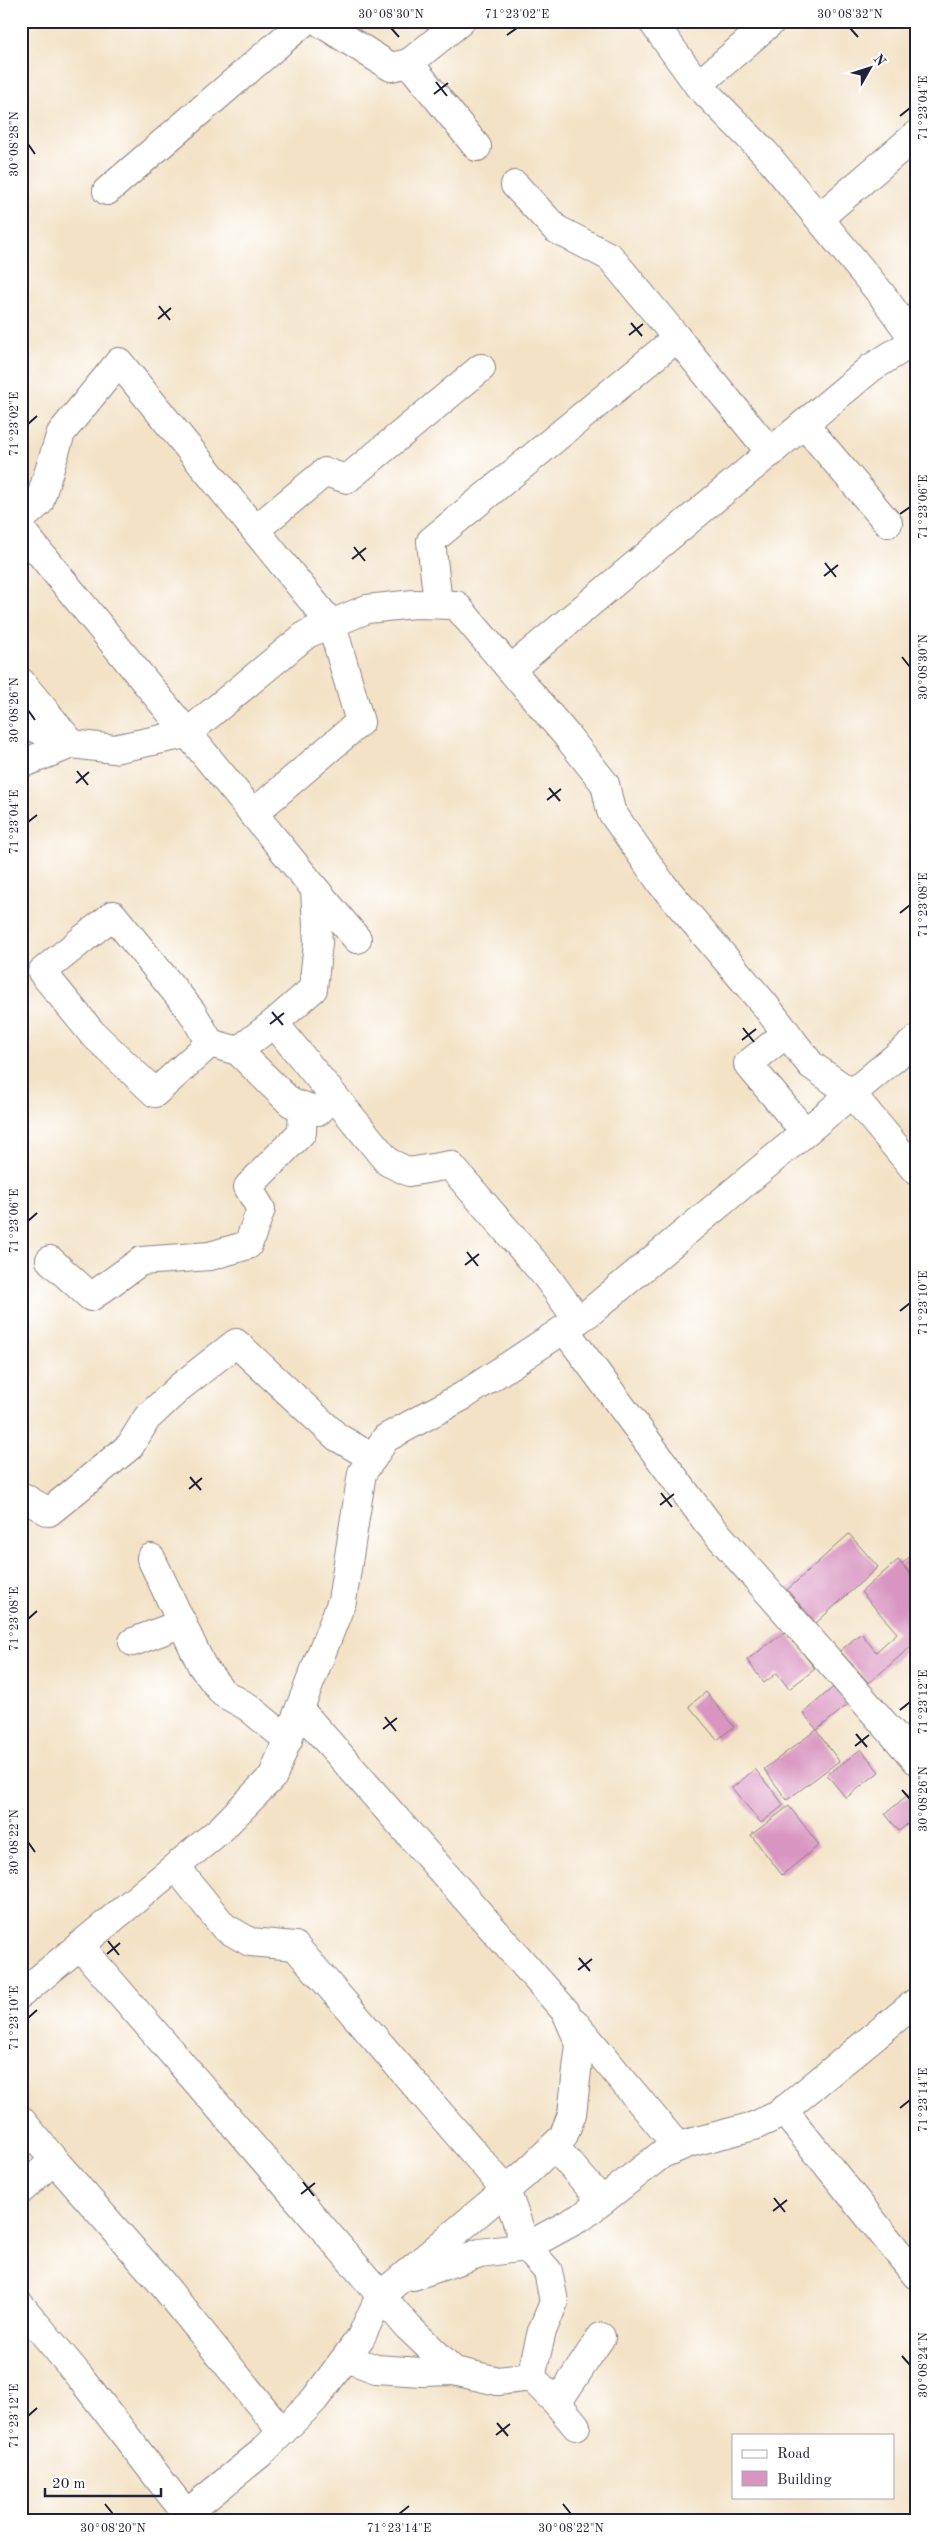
<svg xmlns="http://www.w3.org/2000/svg" width="937" height="2541" font-family="'Old Standard TT',serif">
	<rect width="100%" height="100%" fill="#fff"/>
	<filter id="ink" filterUnits="userSpaceOnUse"><feTurbulence type="fractalNoise" baseFrequency=".02" numOctaves="2"/><feDisplacementMap in="SourceGraphic" scale="10" xChannelSelector="R" yChannelSelector="G"/><feConvolveMatrix kernelMatrix="1 2 1 2 8 2 1 2 1" color-interpolation-filters="sRGB"/></filter>
	<filter id="wash" filterUnits="userSpaceOnUse"><feTurbulence type="fractalNoise" baseFrequency=".0096" numOctaves="4" result="noise"/><feDisplacementMap in="SourceGraphic" scale="20" xChannelSelector="R" yChannelSelector="G"/><feGaussianBlur stdDeviation="1.12" result="paint"/><feColorMatrix in="noise" values="0 0 0 0 0 0 0 0 0 0 0 0 0 0 0 0 0 1.4 0 .05"/><feComposite in="paint" operator="in"/></filter>
	<g filter="url(#wash)">
		<rect width="100%" height="100%" fill="#f3e2c6"/>
		<g id="blocks">
			<g fill="#d995c1">
				<path d="M849,1534L878,1567L816,1623L787,1590Z"/>
				<path d="M916,1551V1579L902,1564Z"/>
				<path d="M898,1560L916,1581V1642L869,1683L840,1651L861,1633L876,1652L897,1633L861,1592Z"/>
				<path d="M786,1631L815,1669L789,1689L777,1673L764,1683L747,1660Z"/>
				<path d="M837,1684L851,1702L817,1730L803,1713Z"/>
				<path d="M706,1692L734,1727L717,1740L689,1706Z"/>
				<path d="M816,1730L839,1761L787,1800L764,1769Z"/>
				<path d="M861,1749L879,1772L846,1798L827,1775Z"/>
				<path d="M755,1769L784,1805L761,1823L732,1788Z"/>
				<path d="M916,1788V1817L899,1831L885,1814Z"/>
				<path d="M789,1806L819,1845L782,1875L751,1835Z"/>
			</g>
		</g>
	</g>
	<g filter="url(#ink)">
		<use href="#blocks" fill-opacity="0" stroke="#8a8280" stroke-width="1"/>
		<g fill="none" stroke-linecap="round" stroke-linejoin="round">
			<g stroke="#8a8280" stroke-width="30">
				<g id="minor">
					<path d="M318,21L391,67L409,63"/>
					<path d="M461,21L409,63L477,147"/>
					<path d="M652,21L698,85L765,153L882,295L916,342"/>
					<path d="M698,85L772,21"/>
					<path d="M107,191L305,21"/>
					<path d="M819,218L916,135"/>
					<path d="M677,338L771,453"/>
					<path d="M804,424L888,523"/>
					<path d="M21,519L39,503L61,433L119,362L332,625L360,722L253,814"/>
					<path d="M256,529L325,472L347,479L481,368"/>
					<path d="M21,530L315,889"/>
					<path d="M438,604L431,541L677,338L610,257L556,229L515,185"/>
					<path d="M511,669L871,368L916,340"/>
					<path d="M21,682L72,744"/>
					<path d="M21,722L68,742"/>
					<path d="M21,764L72,744L114,749L186,734L307,634L367,609L414,604L456,605L567,736L605,784L611,811L661,883L764,1004L811,1065L851,1093L916,1171"/>
					<path d="M274,1023L313,989L318,943L315,889L357,939"/>
					<path d="M787,1033L748,1064L805,1132"/>
					<path d="M210,1043L192,1012L113,915L42,972L92,1033L155,1093L210,1043L238,1051L274,1023L388,1162L409,1172L450,1165L546,1276L578,1320"/>
					<path d="M238,1051L291,1103L319,1111"/>
					<path d="M50,1260L91,1297L141,1261L210,1256L248,1245L261,1209L248,1187L302,1132L303,1106"/>
					<path d="M564,1329L707,1522L916,1760"/>
					<path d="M21,1496L49,1512L130,1446L147,1418L180,1387L236,1343L337,1437L373,1458"/>
					<path d="M151,1558L202,1666L223,1693L248,1707L288,1740"/>
					<path d="M133,1642L183,1623"/>
					<path d="M176,1867L224,1927L250,1942L295,1946L506,2190L526,2247L548,2271L554,2302L542,2331L531,2377"/>
					<path d="M80,1946L408,2327L454,2371L498,2381L531,2377L557,2403L576,2426"/>
					<path d="M21,1994L220,1830L273,1776L342,1601L362,1473L386,1438L463,1396L590,1312L916,1040"/>
					<path d="M574,2022L678,2147"/>
					<path d="M783,2110L916,2275"/>
					<path d="M21,2120L54,2160L21,2190"/>
					<path d="M554,2146L602,2201"/>
					<path d="M54,2160L160,2281L282,2432"/>
					<path d="M413,2276L480,2253L526,2247L583,2216L662,2154L689,2143L754,2126L778,2115L916,2002"/>
					<path d="M21,2306L80,2377L191,2520"/>
					<path d="M346,2358L376,2369L421,2372L454,2371"/>
					<path d="M557,2403L601,2337"/>
					<path d="M186,2514L261,2453L314,2400L361,2337L380,2296L526,2173L563,2137L572,2114L580,2044L566,2012L300,1710"/>
				</g>
			</g>
			<use href="#minor" stroke="#fff" stroke-width="28"/>
		</g>
	</g>
	<path fill="none" stroke="#22223b" stroke-width="2" d="M391,28L399,37M850,28L858,37M507,35L517,28M436,82L447,96M434,94L448,83M900,116L910,108M28,144L35,154M159,306L170,320M158,319L171,308M631,323L642,336M629,335L643,324M28,424L37,416M900,514L910,507M354,547L365,561M352,559L366,548M825,563L836,577M824,576L838,565M902,657L910,667M28,710L35,720M77,771L88,785M76,783L89,772M549,788L560,801M547,800L561,789M28,822L37,815M900,913L910,905M272,1012L283,1025M270,1024L284,1013M743,1028L754,1042M742,1040L756,1029M28,1221L37,1213M467,1252L478,1266M465,1265L479,1254M900,1311L910,1303M190,1477L201,1490M189,1489L202,1478M661,1493L672,1507M660,1505L674,1494M28,1619L37,1611M900,1710L910,1702M385,1717L396,1731M383,1729L397,1718M856,1734L867,1747M855,1746L869,1735M902,1790L910,1799M28,1842L35,1852M108,1941L119,1955M107,1954L120,1943M579,1958L590,1971M578,1970L592,1959M28,2018L37,2010M900,2108L910,2100M303,2182L314,2196M301,2194L315,2183M774,2198L785,2212M773,2211L787,2200M902,2356L910,2365M28,2416L37,2408M497,2423L508,2436M496,2435L510,2424M105,2504L113,2514M563,2504L571,2514M399,2514L409,2506"/>
	<rect width="937" height="2541" fill="none" stroke="#fff" stroke-width="55"/>
	<rect x="732" y="2434" width="162" height="65" fill="#ffffff" stroke="#a7a7b1"/>
	<rect x="742" y="2450" width="25" height="8" fill="#ffffff" stroke="#a7a7b1"/>
	<text x="777" y="2458" font-size="15" fill="#22223b">Road</text>
	<rect x="742" y="2471" width="25" height="15" fill="#d995c1" stroke="#a7a7b1"/>
	<text x="777" y="2484" font-size="15" fill="#22223b">Building</text>
	<g transform="translate(870 68) rotate(51)" stroke="#ffffff" stroke-width="4" paint-order="stroke">
	<path d="M0-4L9 19L0 12L-9 19Z" fill="#22223b"/>
	<text y="-8" font-size="14" font-weight="bold" text-anchor="middle" fill="#22223b">N</text>
	</g>
	<path d="M45 2488v8h116v-8" fill="none" stroke="#22223b" stroke-width="2.5"/>
	<text x="52" y="2488" font-size="15" fill="#22223b" stroke="#ffffff" stroke-width="4" paint-order="stroke">20 m</text>
	<rect x="28" y="28" width="882" height="2486" fill="none" stroke="#22223b" stroke-width="2"/>
	<g font-size="12" text-anchor="middle" fill="#22223b">
		<text x="391" y="18">30°08'30"N</text>
		<text x="517" y="18">71°23'02"E</text>
		<text x="850" y="18">30°08'32"N</text>
		<text transform="translate(923 108) rotate(-90)" y="4">71°23'04"E</text>
		<text transform="translate(14 144) rotate(-90)" y="4">30°08'28"N</text>
		<text transform="translate(14 424) rotate(-90)" y="4">71°23'02"E</text>
		<text transform="translate(923 507) rotate(-90)" y="4">71°23'06"E</text>
		<text transform="translate(923 667) rotate(-90)" y="4">30°08'30"N</text>
		<text transform="translate(14 710) rotate(-90)" y="4">30°08'26"N</text>
		<text transform="translate(14 822) rotate(-90)" y="4">71°23'04"E</text>
		<text transform="translate(923 905) rotate(-90)" y="4">71°23'08"E</text>
		<text transform="translate(14 1221) rotate(-90)" y="4">71°23'06"E</text>
		<text transform="translate(923 1303) rotate(-90)" y="4">71°23'10"E</text>
		<text transform="translate(14 1619) rotate(-90)" y="4">71°23'08"E</text>
		<text transform="translate(923 1702) rotate(-90)" y="4">71°23'12"E</text>
		<text transform="translate(923 1799) rotate(-90)" y="4">30°08'26"N</text>
		<text transform="translate(14 1842) rotate(-90)" y="4">30°08'22"N</text>
		<text transform="translate(14 2018) rotate(-90)" y="4">71°23'10"E</text>
		<text transform="translate(923 2100) rotate(-90)" y="4">71°23'14"E</text>
		<text transform="translate(923 2365) rotate(-90)" y="4">30°08'24"N</text>
		<text transform="translate(14 2416) rotate(-90)" y="4">71°23'12"E</text>
		<text x="113" y="2532">30°08'20"N</text>
		<text x="399" y="2532">71°23'14"E</text>
		<text x="571" y="2532">30°08'22"N</text>
	</g>
</svg>
